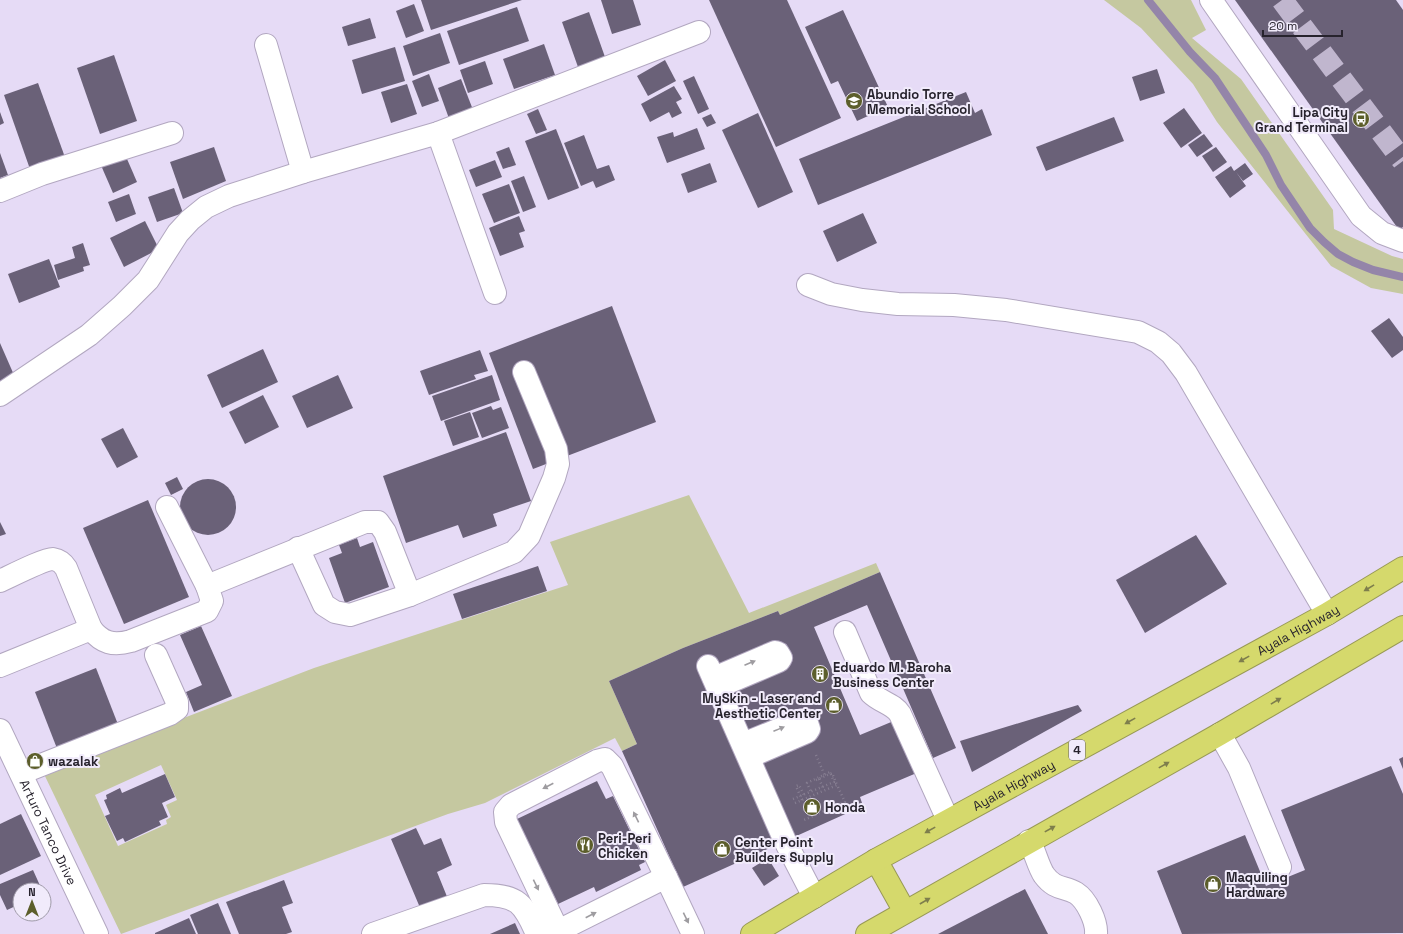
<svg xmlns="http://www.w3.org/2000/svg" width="1403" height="934" font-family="'Space Grotesk',sans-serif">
	<rect width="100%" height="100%" fill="#e6dbf6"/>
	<g fill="#c5c8a0" fill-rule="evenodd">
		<path d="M1104,0H1191L1206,30L1192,38L1241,79L1333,210L1334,229L1392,256L1403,259V294L1371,288L1331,266L1217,122L1193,84L1141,28Z"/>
		<path d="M689,495L749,613L876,563L880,572L780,615L778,611L683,648L609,681L637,744L622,751L615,738L485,803L448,814L121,934L43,772L314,668L568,585L550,542ZM161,765L177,800L166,805L171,817L166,820L167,824L118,846L95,795Z"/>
	</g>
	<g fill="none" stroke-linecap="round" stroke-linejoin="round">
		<path stroke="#9485a9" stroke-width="8" d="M1148,0L1190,52L1215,78L1266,155L1281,185L1310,228L1324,242L1338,254L1353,262L1373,270L1403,277"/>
	</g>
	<g fill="#6a6178">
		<path d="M421,0H522L431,30Z"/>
		<path d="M601,0H633L641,25L612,34Z"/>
		<path d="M709,0H787L841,118L776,147Z"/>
		<path d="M1235,0H1396L1403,10V227L1399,230Z"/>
		<path d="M414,4L424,31L406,38L396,11Z"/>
		<path d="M517,7L529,41L459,65L447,31Z"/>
		<path d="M843,10L888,107L857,121L838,81L831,84L805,27Z"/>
		<path d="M589,12L605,57L578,67L562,22Z"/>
		<path d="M370,18L376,38L348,46L342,27Z"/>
		<path d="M440,33L450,63L413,76L403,46Z"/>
		<path d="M544,44L555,75L514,89L503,59Z"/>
		<path d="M395,47L405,81L362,94L352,60Z"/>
		<path d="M114,55L137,121L100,134L77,68Z"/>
		<path d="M665,60L676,81L648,96L637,76Z"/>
		<path d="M485,61L493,84L468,93L460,70Z"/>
		<path d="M1157,69L1165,93L1140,101L1132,77Z"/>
		<path d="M429,74L439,101L422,107L412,81Z"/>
		<path d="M694,76L709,109L698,114L683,81Z"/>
		<path d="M461,79L475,115L451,124L438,88Z"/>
		<path d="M38,83L66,160L31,172L4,95Z"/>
		<path d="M407,84L417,114L391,123L381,92Z"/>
		<path d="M674,86L682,99L676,102L682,113L672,118L669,112L650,122L641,104Z"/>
		<path d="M966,92L975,113L982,109L992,135L818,205L799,159Z"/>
		<path d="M1184,108L1202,133L1181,148L1163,123Z"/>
		<path d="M538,109L547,130L536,134L527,114Z"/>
		<path d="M0,112L4,123L0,125Z"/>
		<path d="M758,113L793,192L758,208L722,130Z"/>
		<path d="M711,114L716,123L707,127L702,118Z"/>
		<path d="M1114,117L1124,141L1046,171L1036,147Z"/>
		<path d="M697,128L705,149L667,163L657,137L673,132L674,137Z"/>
		<path d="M556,129L579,188L548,200L525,141Z"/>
		<path d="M1204,134L1213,146L1197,157L1188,145Z"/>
		<path d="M584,135L597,169L609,165L615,180L596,188L593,181L581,186L564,143Z"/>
		<path d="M214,147L226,181L183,199L170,162Z"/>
		<path d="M509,147L516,165L503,169L496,152Z"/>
		<path d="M1216,147L1227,162L1213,172L1202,156Z"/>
		<path d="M124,152L137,182L113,193L100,163Z"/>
		<path d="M0,153L8,175L0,178Z"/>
		<path d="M495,160L502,177L476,187L469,170Z"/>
		<path d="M710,163L717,182L688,193L681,174Z"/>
		<path d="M1245,163L1253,174L1243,181L1236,172L1246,186L1230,198L1215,177L1231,166L1234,171Z"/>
		<path d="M524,176L536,207L523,212L511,181Z"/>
		<path d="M509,184L520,213L494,223L482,194Z"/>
		<path d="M174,188L183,213L157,222L148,197Z"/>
		<path d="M129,194L136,214L116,222L108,202Z"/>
		<path d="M863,213L877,243L837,262L823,231Z"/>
		<path d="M519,216L525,231L519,233L524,247L500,256L489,228Z"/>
		<path d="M145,221L159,249L124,267L110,238Z"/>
		<path d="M83,243L90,265L83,267L84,271L58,280L54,265L75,258L72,247Z"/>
		<path d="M49,259L60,287L19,303L8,274Z"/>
		<path d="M612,306L656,422L533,469L489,353Z"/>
		<path d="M1389,318L1403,337V350L1392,358L1371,331Z"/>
		<path d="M0,343L14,375L0,382Z"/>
		<path d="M263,349L278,382L222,408L207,375Z"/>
		<path d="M480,350L488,371L474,375L476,379L429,395L420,371Z"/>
		<path d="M338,375L353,408L307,428L292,396Z"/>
		<path d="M492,375L500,400L441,421L432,396Z"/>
		<path d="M263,395L279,427L245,444L229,412Z"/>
		<path d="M491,406L493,410L501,407L509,428L482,438L472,413Z"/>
		<path d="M470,412L479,437L453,446L444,421Z"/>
		<path d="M123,428L138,457L117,468L101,439Z"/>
		<path d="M506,432L531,501L493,514L497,526L463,538L458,525L406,543L383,476Z"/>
		<path d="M177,477L183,489L171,495L165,483Z"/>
		<circle cx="208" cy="507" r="28"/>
		<path d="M148,500L189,597L124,624L83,528Z"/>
		<path d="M0,522L6,534L0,536Z"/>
		<path d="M1196,535L1227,584L1145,633L1116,580Z"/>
		<path d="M357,538L360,547L373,542L389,587L345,603L329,558L342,553L339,545Z"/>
		<path d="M538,566L547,591L462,619L453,594Z"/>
		<path d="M880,572L956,748L933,758L867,605L814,627L860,735L896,720L919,772L860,797L863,806L683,887L622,751L637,744L609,681L683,648L778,611L780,615Z"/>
		<path d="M201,626L232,696L194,712L186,692L202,685L180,635Z"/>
		<path d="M96,668L119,727L58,751L35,692Z"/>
		<path d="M1078,705L1082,711L972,772L960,741Z"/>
		<path d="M1403,757V769L1399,759Z"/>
		<path d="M1391,766L1403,794V933L1182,934L1157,871L1245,835L1266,886L1305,870L1281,810Z"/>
		<path d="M165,774L175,797L162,803L168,817L159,821L161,825L125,842L123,838L117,841L105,816L110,814L104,800L107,799L106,795L120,788L122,793Z"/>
		<path d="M597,781L606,799L613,796L645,862L639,865L641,870L596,892L594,887L558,904L517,819Z"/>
		<path d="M21,814L41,856L0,875V824Z"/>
		<path d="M416,828L424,845L441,838L452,865L437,872L448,899L421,910L391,839Z"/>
		<path d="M768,858L779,876L764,886L752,868Z"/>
		<path d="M33,870L42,890H20V904L7,910L0,895V884Z"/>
		<path d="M284,880L293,903L282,907L292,932L286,934H239L226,902Z"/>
		<path d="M1025,889L1048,934H938Z"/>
		<path d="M218,903L231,934H198L190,915Z"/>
		<path d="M189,918L196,934H155V933Z"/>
		<path d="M515,923L520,934H490Z"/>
	</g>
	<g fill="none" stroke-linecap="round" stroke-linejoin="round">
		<path stroke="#c0b6ce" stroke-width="22" stroke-dasharray="22 11" stroke-linecap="butt" d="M1282,0L1403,161"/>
		<g stroke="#b2a7c0" stroke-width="24">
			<g id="minor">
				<path d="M1211,0L1361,216L1382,233L1403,241"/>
				<path d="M266,45L303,172"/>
				<path d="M438,133L495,293"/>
				<path d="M0,191L42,174L172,133"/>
				<path d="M808,285L831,294L862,300L898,304L954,305L1006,310L1138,332L1158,342L1171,353L1186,373L1327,614"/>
				<path d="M0,395L89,335L122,306L148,280L178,233L190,220L206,207L229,196L303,172L438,133L699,32"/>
				<path d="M167,507L207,586"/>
				<path d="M298,548L324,605L335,612L350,615L410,595L514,552L529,536L554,478L558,464L556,449L524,372"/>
				<path d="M0,581C11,576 44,559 53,559C59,560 63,563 66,568L91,629L0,666"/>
				<path d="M91,629C102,643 113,646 131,641L207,611L212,601L207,586L365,522H378L385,532L410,595"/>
				<path d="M845,632L871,693C880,702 894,704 900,714L948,820"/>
				<path d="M708,666L785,841L814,897"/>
				<path d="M714,678L775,652L778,653L781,658L779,661L718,687"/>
				<path id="s1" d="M0,730L97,934"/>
				<path d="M1220,734L1239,768L1280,867"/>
				<path d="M743,744L802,720H806L809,729L807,732L749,757"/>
				<path d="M21,773L170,714L177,709V702L156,655"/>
				<path d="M1029,841C1035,851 1038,866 1044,875C1055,890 1064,886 1076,893C1087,900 1097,922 1096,934"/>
				<path d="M558,931L506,822L505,812L511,805L597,761L605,759L612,766L666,877"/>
				<path d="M373,934L484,895C518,895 524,904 537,934"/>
				<path d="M560,934L558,931L666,877L693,934"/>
			</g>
		</g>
		<g stroke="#989956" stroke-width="24">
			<g id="highway">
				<path d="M876,860L905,912"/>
				<path id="s2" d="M752,934L876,860L1327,614L1403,568"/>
				<path d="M867,934L1220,734L1403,627"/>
			</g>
		</g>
		<g stroke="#877f92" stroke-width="2.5" stroke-dasharray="1 3" stroke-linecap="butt">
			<path d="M816,755L825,776"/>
			<path d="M819,779L824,790"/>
			<path d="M816,780L832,773L837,785"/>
			<path d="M793,799L834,782L830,772L807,783L811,792"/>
			<path d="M802,800L796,786L799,785L804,795"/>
			<path d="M795,803L837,785L845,802L804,820V822"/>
		</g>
		<use href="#minor" stroke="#fff" stroke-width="22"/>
		<use href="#highway" stroke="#d5d96c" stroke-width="22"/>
	</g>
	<defs><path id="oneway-solid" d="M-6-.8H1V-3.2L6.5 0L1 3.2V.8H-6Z"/></defs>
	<g fill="#7e7e4c">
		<use href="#oneway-solid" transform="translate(1369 588) rotate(149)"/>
		<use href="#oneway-solid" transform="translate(1244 659) rotate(151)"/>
		<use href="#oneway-solid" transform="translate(1276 701) rotate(-31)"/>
		<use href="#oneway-solid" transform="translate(1130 721) rotate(151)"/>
		<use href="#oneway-solid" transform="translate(1164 765) rotate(-29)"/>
		<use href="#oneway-solid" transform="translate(1050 829) rotate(-29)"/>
		<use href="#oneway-solid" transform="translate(930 830) rotate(151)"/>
		<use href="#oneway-solid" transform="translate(925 901) rotate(-30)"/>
	</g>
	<g fill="#9e9ca0">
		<use href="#oneway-solid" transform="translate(750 663) rotate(-23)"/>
		<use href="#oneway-solid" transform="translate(779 729) rotate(-22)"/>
		<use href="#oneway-solid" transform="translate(548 786) rotate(153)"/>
		<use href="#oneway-solid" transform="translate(636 817) rotate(-116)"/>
		<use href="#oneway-solid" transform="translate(536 885) rotate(64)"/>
		<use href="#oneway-solid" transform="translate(591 915) rotate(-27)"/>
		<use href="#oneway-solid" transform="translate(686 918) rotate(64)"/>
	</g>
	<defs>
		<g id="school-disc" transform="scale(0.9)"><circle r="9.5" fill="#5c5e2b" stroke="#f1ebfb"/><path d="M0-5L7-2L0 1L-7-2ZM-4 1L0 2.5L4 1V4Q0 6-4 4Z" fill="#fff"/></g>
		<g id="bus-disc" transform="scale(0.9)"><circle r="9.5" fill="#5c5e2b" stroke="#f1ebfb"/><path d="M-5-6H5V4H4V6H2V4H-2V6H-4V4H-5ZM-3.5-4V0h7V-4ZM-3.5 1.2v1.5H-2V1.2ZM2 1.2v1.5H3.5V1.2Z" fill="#fff"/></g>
		<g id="building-disc" transform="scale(0.9)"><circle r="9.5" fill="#5c5e2b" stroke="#f1ebfb"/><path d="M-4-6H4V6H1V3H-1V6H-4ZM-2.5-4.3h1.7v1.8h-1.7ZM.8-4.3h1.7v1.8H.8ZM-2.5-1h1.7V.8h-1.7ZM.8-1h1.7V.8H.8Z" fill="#fff"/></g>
		<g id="shop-disc" transform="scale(0.9)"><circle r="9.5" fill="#5c5e2b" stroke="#f1ebfb"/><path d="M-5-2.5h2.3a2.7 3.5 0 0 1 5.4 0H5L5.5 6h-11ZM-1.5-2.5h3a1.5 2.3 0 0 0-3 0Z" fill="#fff"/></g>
		<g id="restaurant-disc" transform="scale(0.9)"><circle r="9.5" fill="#5c5e2b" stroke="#f1ebfb"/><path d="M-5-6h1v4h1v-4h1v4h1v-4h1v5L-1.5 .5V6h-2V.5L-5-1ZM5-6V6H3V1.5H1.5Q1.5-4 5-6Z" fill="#fff"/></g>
	</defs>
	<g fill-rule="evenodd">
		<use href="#school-disc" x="854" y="101"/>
		<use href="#bus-disc" x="1361" y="119"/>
		<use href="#building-disc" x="820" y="674"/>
		<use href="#shop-disc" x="834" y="705"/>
		<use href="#shop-disc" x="35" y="761"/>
		<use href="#shop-disc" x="812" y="807"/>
		<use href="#restaurant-disc" x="585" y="845"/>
		<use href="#shop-disc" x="722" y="849"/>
		<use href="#shop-disc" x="1213" y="884"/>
	</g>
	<g text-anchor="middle" stroke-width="4" stroke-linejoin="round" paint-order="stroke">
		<rect fill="#f1ebfb" stroke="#645f6b" stroke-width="1" x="1069" y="740" width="16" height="20" rx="3"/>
		<g font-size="12" font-weight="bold" fill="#27232d">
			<text x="1077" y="754">4</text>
		</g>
		<g font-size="13" font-weight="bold" fill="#27232d" stroke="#f1ebfb" text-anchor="start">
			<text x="867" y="99">Abundio Torre<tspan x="867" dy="15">Memorial School</tspan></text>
			<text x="1348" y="117" text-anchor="end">Lipa City<tspan x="1348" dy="15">Grand Terminal</tspan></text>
			<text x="833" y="672">Eduardo M. Baroha<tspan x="833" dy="15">Business Center</tspan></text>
			<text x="821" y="703" text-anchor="end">MySkin - Laser and<tspan x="821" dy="15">Aesthetic Center</tspan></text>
			<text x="48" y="766">wazalak</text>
			<text x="825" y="812">Honda</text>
			<text x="598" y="843">Peri-Peri<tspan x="598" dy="15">Chicken</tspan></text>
			<text x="735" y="847">Center Point<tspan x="735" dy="15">Builders Supply</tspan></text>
			<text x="1226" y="882">Maquiling<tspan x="1226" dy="15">Hardware</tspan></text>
		</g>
		<g font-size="13" fill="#27232d" stroke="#f1ebfb">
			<text dy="5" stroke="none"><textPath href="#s2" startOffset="625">Ayala Highway</textPath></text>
			<text dy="5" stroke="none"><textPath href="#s2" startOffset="301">Ayala Highway</textPath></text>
			<text dy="5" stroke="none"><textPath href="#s1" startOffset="113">Arturo Tanco Drive</textPath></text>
		</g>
	</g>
	<g transform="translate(32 902)"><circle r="19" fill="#f1ebfb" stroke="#a09ba9"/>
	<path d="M0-3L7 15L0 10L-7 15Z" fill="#5c5e2b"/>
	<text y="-6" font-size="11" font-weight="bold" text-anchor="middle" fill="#27232d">N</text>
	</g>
	<path d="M1263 30v6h79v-6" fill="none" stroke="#27232d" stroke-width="2"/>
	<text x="1269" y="30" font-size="12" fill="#27232d" stroke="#f1ebfb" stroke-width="3" paint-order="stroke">20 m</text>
</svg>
